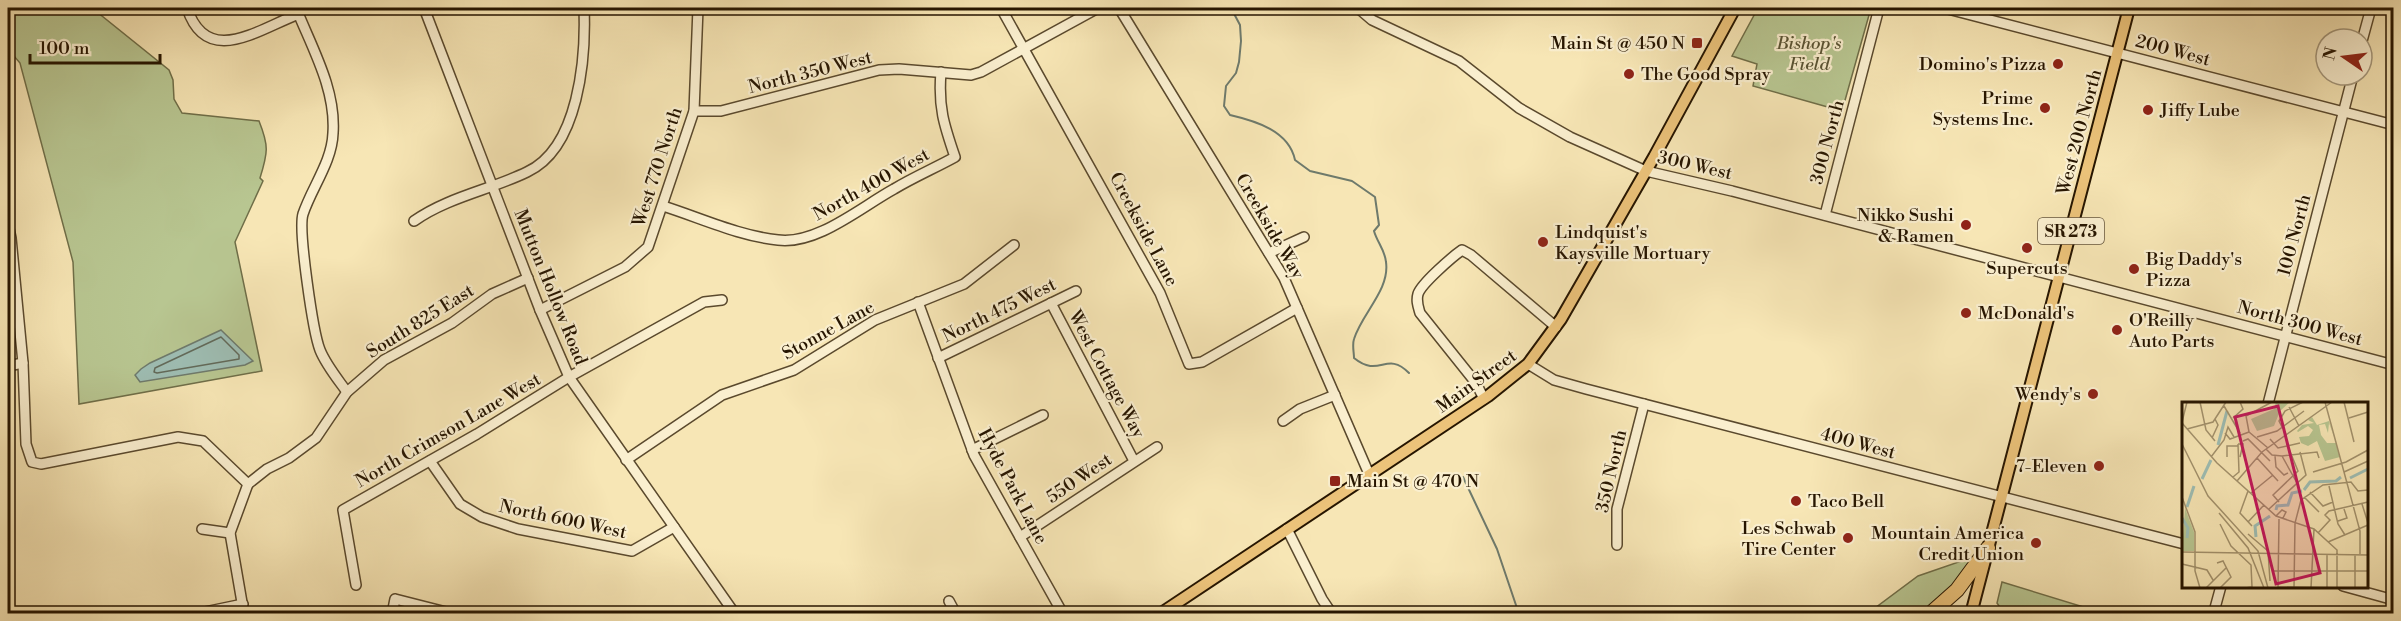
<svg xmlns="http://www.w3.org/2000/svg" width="2401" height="621" font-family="'Libre Bodoni',serif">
	<rect width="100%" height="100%" fill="#f7e6b5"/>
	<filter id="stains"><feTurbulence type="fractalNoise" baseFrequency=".00333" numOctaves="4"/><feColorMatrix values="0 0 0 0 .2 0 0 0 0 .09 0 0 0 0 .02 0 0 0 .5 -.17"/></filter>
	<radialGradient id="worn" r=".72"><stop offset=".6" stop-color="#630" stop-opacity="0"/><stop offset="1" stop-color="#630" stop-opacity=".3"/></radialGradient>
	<g fill="#b8c691" stroke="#6f6e48" stroke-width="1.5">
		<path d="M8,8H92L169,70L173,80L174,99L182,113L259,121C269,146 268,152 260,178L263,181L235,242L262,371L79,404L73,262L20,63L8,49Z"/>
		<path d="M1758,8H1871L1842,111L1753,86L1757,64L1732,56Z"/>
		<path d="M1970,558L1969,567L1940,598L1919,613L1867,614L1918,576Z"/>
		<path d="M2002,582L2103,613H2004L1997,603Z"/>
	</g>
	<path fill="#9ebeb4" stroke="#6e7a6c" stroke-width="1.5" d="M221,330L253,361L245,365L140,382L135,375L141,369L150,363Z"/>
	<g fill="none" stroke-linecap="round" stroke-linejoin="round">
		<path stroke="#626a5a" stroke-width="1.5" d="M221,337L239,355V359L157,373L154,372L155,368Z"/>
		<g stroke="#6e7a6c" stroke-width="2">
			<path d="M1231,8L1240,25L1241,41L1239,62L1236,73L1226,86L1224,106L1230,115C1256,121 1289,131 1295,160L1310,171L1352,181L1375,197L1379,225L1374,231C1377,242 1385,250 1386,262C1390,290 1362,313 1354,339C1352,345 1354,352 1354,358C1380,379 1386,350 1409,373"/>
			<path d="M1463,477L1497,549L1519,614"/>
		</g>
		<g stroke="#5a492d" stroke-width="12">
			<g id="minor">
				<path d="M187,8C207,69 260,28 299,14"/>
				<path d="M296,8C312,48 336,89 333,133C332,162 312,187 303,214C298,230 313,332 320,350C326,365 337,378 347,392"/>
				<path d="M424,8L540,310L569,377L735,614"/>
				<path d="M1001,8L1160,293L1189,364L1202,362L1297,308"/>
				<path d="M1119,8L1284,278L1369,474"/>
				<path d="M1358,8L1372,20L1459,61L1519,108L1570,137L1646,171L1732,191L2394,365"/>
				<path d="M1944,8L2394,125"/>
				<path d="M2362,41L2371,8"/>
				<path d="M694,111H721L879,70L899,69L971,75L981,72L1098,8"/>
				<path d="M663,206C701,218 739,236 778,240C817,245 861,207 894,189C914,177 935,168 955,157C944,125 938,107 941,72"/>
				<path d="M1825,215L1879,8"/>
				<path d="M414,221C448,197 490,190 527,172C579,148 586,58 584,8"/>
				<path d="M8,224L11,238L23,363L26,444L32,462L41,464L178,437L203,441L248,484"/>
				<path d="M1269,253L1304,237"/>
				<path d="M918,302L974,455L1063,614"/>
				<path d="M1051,303L1134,461"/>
				<path d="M540,310L625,267L648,247L694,111L698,8"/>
				<path d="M938,358L1076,291"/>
				<path d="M1528,364L1554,380L1586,389L2184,544"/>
				<path d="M8,366L23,363"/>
				<path d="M1484,399L1476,383L1420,313C1418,306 1416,301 1418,294C1421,284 1452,257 1462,250L1471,255L1556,327"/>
				<path d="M2268,404L2353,75"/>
				<path d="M1283,421L1300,409L1335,395"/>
				<path d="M972,450L1043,415"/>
				<path d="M626,460L722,395L794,370L875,320L964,284L1014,245"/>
				<path d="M430,461L460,504L482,517L518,529L632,551L674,527"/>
				<path d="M248,484L267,469L289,458L316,438L347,392L384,360L452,323L492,294L528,278"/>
				<path d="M202,529L230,533"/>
				<path d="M1287,529L1322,599L1332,614"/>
				<path d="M1020,537L1157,447"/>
				<path d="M1617,545V509L1644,404"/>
				<path d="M356,585L343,510L477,434L569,377L704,302L722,300"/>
				<path d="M2343,586L2394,600"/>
				<path d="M949,601L956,614"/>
				<path d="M2215,608L2221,586"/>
				<path d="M195,614L243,604"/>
				<path d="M244,614L230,533L248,484"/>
				<path d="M392,614L395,599L454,614"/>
			</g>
		</g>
		<g stroke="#261500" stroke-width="14">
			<g id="major">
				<path d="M1160,614L1488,396L1528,364L1561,319L1654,157L1735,8"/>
				<path d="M1971,614L2129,8"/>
			</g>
		</g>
		<g stroke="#261500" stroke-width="16">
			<path id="highway" d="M1930,614L1957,590L1988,548"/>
		</g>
		<use href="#minor" stroke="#faefcf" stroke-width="9"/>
		<use href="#major" stroke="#ecc37a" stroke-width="10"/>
		<use href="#highway" stroke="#ecc37a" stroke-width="14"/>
	</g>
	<g fill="#8f2418" stroke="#faefcf" stroke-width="2">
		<rect x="1691" y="37" width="12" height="12" rx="3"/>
		<circle cx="2058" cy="64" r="6"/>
		<circle cx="1629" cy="74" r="6"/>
		<circle cx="2045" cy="108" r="6"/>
		<circle cx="2148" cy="110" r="6"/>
		<circle cx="1966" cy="225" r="6"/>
		<circle cx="1543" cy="242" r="6"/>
		<circle cx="2027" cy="248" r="6"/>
		<circle cx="2134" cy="269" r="6"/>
		<circle cx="1966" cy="313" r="6"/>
		<circle cx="2117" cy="330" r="6"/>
		<circle cx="2093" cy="394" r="6"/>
		<circle cx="2099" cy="466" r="6"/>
		<rect x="1329" y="475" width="12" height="12" rx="3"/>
		<circle cx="1796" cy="501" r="6"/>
		<circle cx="1848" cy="538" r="6"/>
		<circle cx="2036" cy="543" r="6"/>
	</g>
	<g text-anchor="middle" stroke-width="4.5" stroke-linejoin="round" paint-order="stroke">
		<rect fill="#faefcf" stroke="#66563e" stroke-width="1.5" x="2038" y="218" width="66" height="26" rx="4.5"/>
		<g font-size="16" font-weight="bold" fill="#261500">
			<text x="2071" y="237">SR 273</text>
		</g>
		<g font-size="18" fill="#261500" stroke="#faefcf" text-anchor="end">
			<text x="1685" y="49">Main St @ 450 N</text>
			<text x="2046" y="70">Domino's Pizza</text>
			<text x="1641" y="80" text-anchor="start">The Good Spray</text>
			<text x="2033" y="104">Prime<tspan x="2033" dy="21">Systems Inc.</tspan></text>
			<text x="2160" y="116" text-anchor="start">Jiffy Lube</text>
			<text x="1954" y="221">Nikko Sushi<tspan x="1954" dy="21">&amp; Ramen</tspan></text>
			<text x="1555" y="238" text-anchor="start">Lindquist's<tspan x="1555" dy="21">Kaysville Mortuary</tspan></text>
			<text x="2146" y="265" text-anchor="start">Big Daddy's<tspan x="2146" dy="21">Pizza</tspan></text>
			<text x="2027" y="274" text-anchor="middle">Supercuts</text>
			<text x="1978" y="319" text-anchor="start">McDonald's</text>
			<text x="2129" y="326" text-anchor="start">O'Reilly<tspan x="2129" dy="21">Auto Parts</tspan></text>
			<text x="2081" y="400">Wendy's</text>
			<text x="2087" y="472">7-Eleven</text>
			<text x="1347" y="487" text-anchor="start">Main St @ 470 N</text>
			<text x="1808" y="507" text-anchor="start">Taco Bell</text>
			<text x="1836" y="534">Les Schwab<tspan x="1836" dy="21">Tire Center</tspan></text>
			<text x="2024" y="539">Mountain America<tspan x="2024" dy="21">Credit Union</tspan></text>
		</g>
		<g font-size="18" font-style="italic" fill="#595333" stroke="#faefcf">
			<text x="1809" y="49">Bishop's<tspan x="1809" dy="21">Field</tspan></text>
		</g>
		<g font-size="18" fill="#261500" stroke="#faefcf">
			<text transform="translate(2173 50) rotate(15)" y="6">200 West</text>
			<text transform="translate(810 72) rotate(-14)" y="6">North 350 West</text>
			<text transform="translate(2079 132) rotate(-75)" y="6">West 200 North</text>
			<text transform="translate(1827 142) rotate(-75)" y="6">300 North</text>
			<text transform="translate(1695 165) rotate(13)" y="6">300 West</text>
			<text transform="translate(657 167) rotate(-72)" y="6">West 770 North</text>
			<text transform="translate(871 184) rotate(-29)" y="6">North 400 West</text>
			<text transform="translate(1270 226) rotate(60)" y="6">Creekside Way</text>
			<text transform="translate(1144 229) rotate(62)" y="6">Creekside Lane</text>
			<text transform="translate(2294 235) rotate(-75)" y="6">100 North</text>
			<text transform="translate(551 287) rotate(68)" y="6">Mutton Hollow Road</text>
			<text transform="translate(999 310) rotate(-26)" y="6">North 475 West</text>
			<text transform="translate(420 321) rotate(-32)" y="6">South 825 East</text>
			<text transform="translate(2300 323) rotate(15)" y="6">North 300 West</text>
			<text transform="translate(828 330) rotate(-29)" y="6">Stonne Lane</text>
			<text transform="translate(1107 374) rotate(62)" y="6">West Cottage Way</text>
			<text transform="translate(1476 381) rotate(-36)" y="6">Main Street</text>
			<text transform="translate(448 430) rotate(-30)" y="6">North Crimson Lane West</text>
			<text transform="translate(1858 443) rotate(15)" y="6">400 West</text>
			<text transform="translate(1611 471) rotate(-77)" y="6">350 North</text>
			<text transform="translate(1079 478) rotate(-34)" y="6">550 West</text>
			<text transform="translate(1013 486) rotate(62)" y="6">Hyde Park Lane</text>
			<text transform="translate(563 519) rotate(12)" y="6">North 600 West</text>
		</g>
	</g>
	<g transform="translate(2182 402)">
		<rect width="186" height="186" fill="#f7e6b5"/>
		<path d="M94,0H108L98,9L92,24L75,29L69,17L92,7ZM130,15L135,23L147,19L154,40L147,21L146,31L143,22L137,23L139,33L145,41H154L158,55L143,59L135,39L126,44L119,41L117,35L127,34L131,28L126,24L116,30L115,29L120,23L132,21L126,18ZM3,106L12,130V149H0Z" fill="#b8c691"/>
		<path fill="none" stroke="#9ebeb4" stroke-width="3" d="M36,43L45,9M168,76L186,67M20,77L29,58M122,88L128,80L154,79L159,75M5,105L12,84M94,108L95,104L106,103L110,91L120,89M0,116L6,126L5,136M74,135L73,124L88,114"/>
		<path fill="none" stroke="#a3926d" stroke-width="1.5" d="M18,0L24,28L33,39M143,0L178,129V152M162,0L172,40M42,4L58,31M107,5L117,24M51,16L61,7L58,0M167,16L186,10M0,20L5,0M0,21L35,61L94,114L132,127L155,148V186M100,25L97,19L103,9L121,0M5,27L31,20L44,0M67,30L64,14L90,0M67,30L86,46M43,31L48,37L67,30M75,35L95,29L122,9M30,36L36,23L33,17M88,37L96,46L118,41M61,39L66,37L88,59M0,42L26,94L76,149L86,186M56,42H61L58,55M84,47L90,53L100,54L135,50L137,56M186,48V29M93,54L94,65L102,73L106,71M100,54L115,81M29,55L42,38L46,25L52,35M45,55V44H56M75,56L96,79M131,70L164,60L186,48M162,70L186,59M51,75L57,70L56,42M55,79L80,50L150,0M147,84L156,122L163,133M66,89L58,111L70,124M128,90L141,104L151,100M69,91L91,73M0,95L13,130V169L18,186M122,95L137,110M97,100L91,93L116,69L105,42M180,102L186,121M87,107L124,73L118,50M37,111L66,146L82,186M94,114L100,108L104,110L101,116M156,119L165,116L162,107M66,120L82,103M38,122L49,144L69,163L70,185L63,186M136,131L148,118L143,113L147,109L186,100M66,132L86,149L88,179M146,140L186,123M0,150L186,153M35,161L41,159L49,175L38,186M0,162L25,168L31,178M92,169H186M96,185L167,186M24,186L44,166M96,186L97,117M112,186L113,121L119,98L141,83L169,80L176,89L186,88M129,186L132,127M145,186V152M173,186V153"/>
		<path fill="#c2185b" fill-opacity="0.15" stroke="#c2185b" stroke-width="3" d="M96,4L138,171L94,182L53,15Z"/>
		<rect width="186" height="186" fill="none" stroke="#261500" stroke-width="3"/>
	</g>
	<rect width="2401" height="621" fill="none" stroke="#f7e6b5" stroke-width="30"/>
	<rect x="9" y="9" width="2383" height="603" fill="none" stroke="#261500" stroke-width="3"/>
	<rect x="15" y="15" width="2371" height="591" fill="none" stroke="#261500" stroke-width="1.5"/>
	<g transform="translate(2344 57) rotate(284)"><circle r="28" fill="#faefcf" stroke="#a5987c" stroke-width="1.5"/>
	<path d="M0-4.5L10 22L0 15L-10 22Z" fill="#8f2418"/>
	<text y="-9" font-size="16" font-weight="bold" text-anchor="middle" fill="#261500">N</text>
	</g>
	<path d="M30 54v9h130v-9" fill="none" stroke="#261500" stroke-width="3"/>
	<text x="39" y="54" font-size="18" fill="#261500" stroke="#faefcf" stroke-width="4.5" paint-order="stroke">100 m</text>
	<rect width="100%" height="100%" filter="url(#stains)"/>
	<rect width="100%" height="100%" fill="url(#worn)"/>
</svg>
